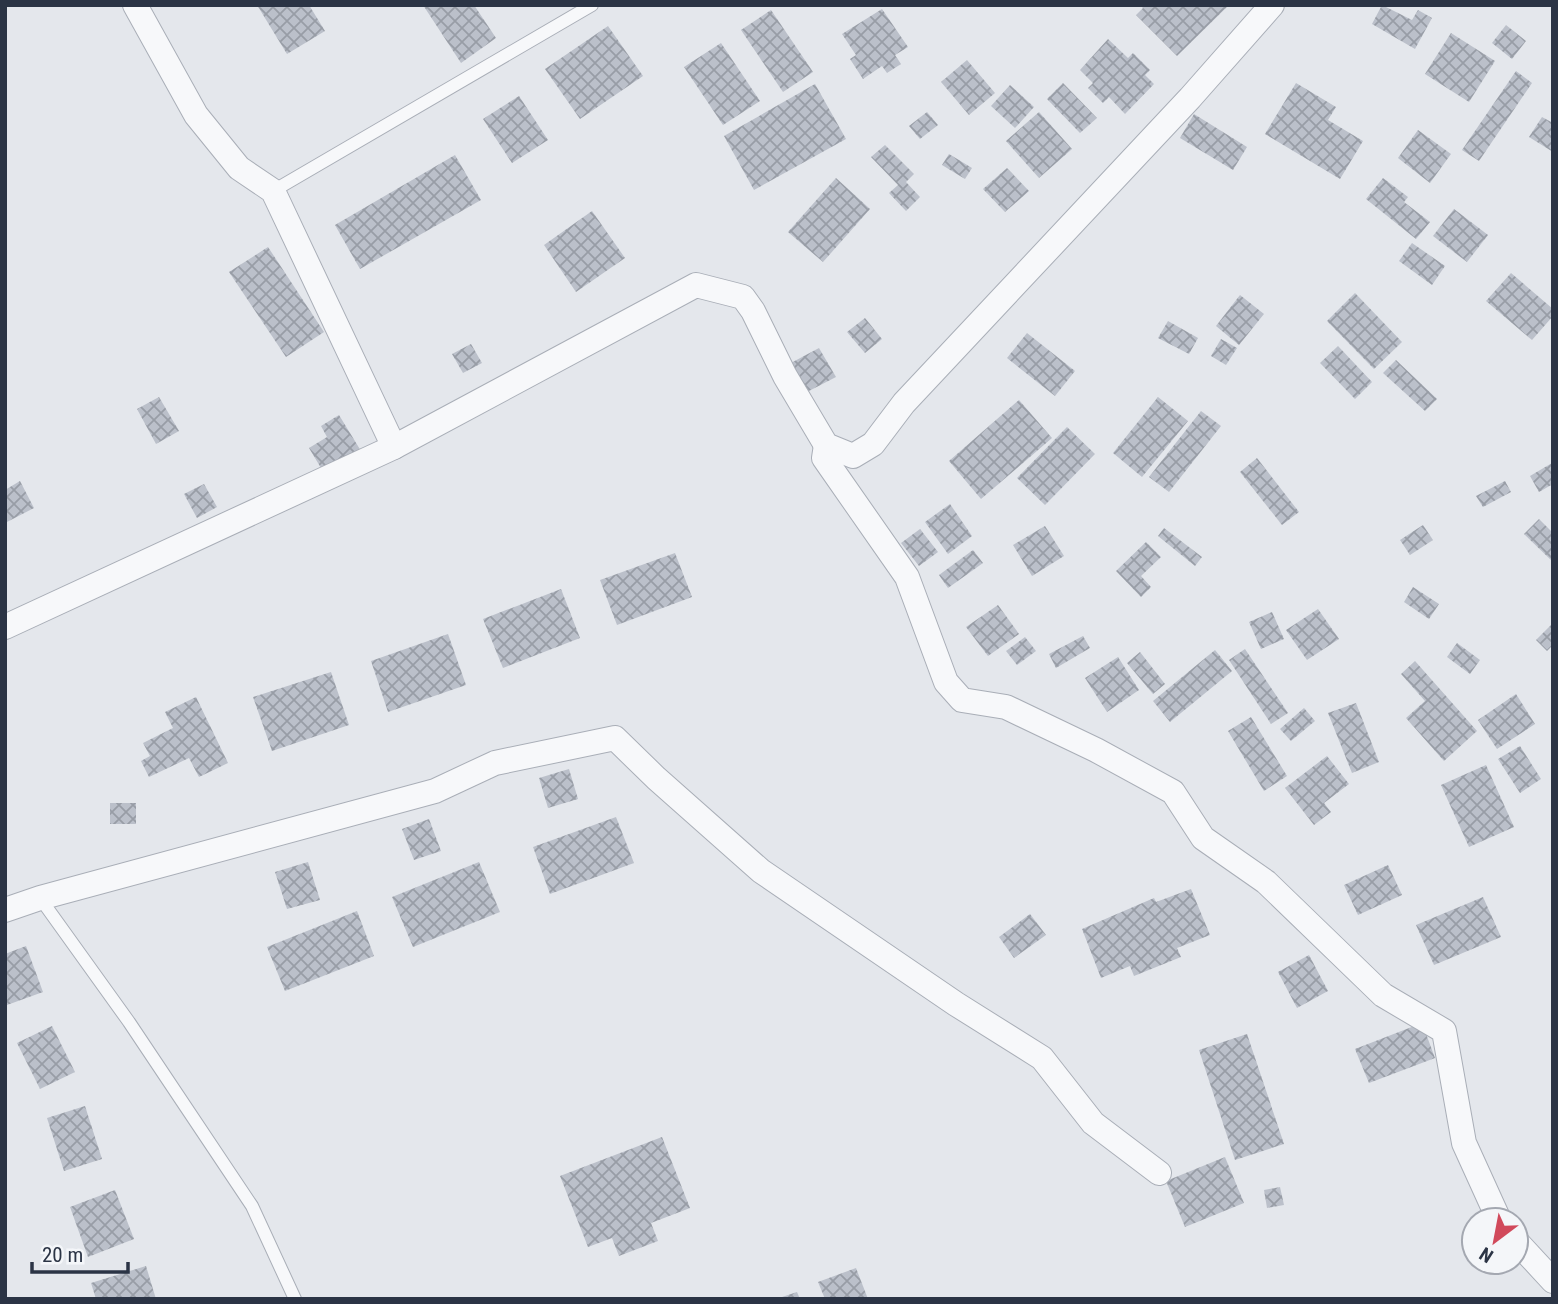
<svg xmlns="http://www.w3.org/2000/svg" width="1558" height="1304" font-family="'Roboto Condensed',sans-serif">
	<defs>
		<pattern id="building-cross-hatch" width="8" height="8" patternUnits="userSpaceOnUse" patternTransform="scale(1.75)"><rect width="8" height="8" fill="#bbc0ca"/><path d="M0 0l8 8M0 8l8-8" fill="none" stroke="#989da6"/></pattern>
	</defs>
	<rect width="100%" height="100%" fill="#e4e7ec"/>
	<g fill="url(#building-cross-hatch)">
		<path d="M257,5H309L325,31L287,54Z"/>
		<path d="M423,5H474L496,38L461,63Z"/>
		<path d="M1141,5H1229L1177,56L1136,15L1143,8Z"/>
		<path d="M1382,5L1412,20L1418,10L1432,18L1415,49L1372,24Z"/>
		<path d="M882,9L908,47L895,55L901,64L887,73L882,66L863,79L850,59L856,55L842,34Z"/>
		<path d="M771,10L813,72L783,92L741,30Z"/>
		<path d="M1506,25L1526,41L1512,59L1492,43Z"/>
		<path d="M608,26L643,76L580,119L545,69Z"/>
		<path d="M1451,33L1495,61L1469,102L1425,74Z"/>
		<path d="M1108,39L1128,58L1133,53L1150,70L1145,75L1154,84L1125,114L1109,97L1103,103L1088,88L1093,83L1080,70Z"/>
		<path d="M721,43L760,101L723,125L684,67Z"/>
		<path d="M967,60L995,93L969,115L941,82Z"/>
		<path d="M1516,71L1532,83L1479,161L1462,150Z"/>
		<path d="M1063,83L1097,118L1080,133L1047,99Z"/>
		<path d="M1296,83L1336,107L1328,120L1363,141L1340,179L1265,134Z"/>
		<path d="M815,84L846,139L754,190L724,136Z"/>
		<path d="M1010,85L1034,107L1015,128L991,106Z"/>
		<path d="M519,96L548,140L512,163L483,119Z"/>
		<path d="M927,112L938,125L920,139L909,126Z"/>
		<path d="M1039,112L1072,149L1039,178L1006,141Z"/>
		<path d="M1194,114L1247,147L1233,170L1180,138Z"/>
		<path d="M1542,117L1553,123V152L1529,137Z"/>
		<path d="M1418,130L1451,154L1430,183L1398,158Z"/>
		<path d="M885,145L914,174L906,182L920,197L906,211L889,193L898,185L871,157Z"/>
		<path d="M949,154L972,168L965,179L942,165Z"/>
		<path d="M455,155L481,200L360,269L335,225Z"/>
		<path d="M1007,168L1029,191L1005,212L983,189Z"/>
		<path d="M836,178L870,209L823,262L788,232Z"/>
		<path d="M1383,178L1408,197L1404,202L1430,222L1416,239L1366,199Z"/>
		<path d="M1454,209L1488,235L1467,262L1433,236Z"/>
		<path d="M592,211L625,258L576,292L544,245Z"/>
		<path d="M1412,243L1445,266L1432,285L1399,261Z"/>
		<path d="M268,247L324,332L286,357L229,272Z"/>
		<path d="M1511,273L1553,309V316L1532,340L1486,301Z"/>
		<path d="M1355,293L1402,342L1374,369L1327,321Z"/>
		<path d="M1240,295L1264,314L1239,345L1216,326Z"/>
		<path d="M865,318L882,339L865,353L847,332Z"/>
		<path d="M1168,321L1198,338L1189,354L1158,338Z"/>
		<path d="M1027,333L1075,371L1055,396L1007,358Z"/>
		<path d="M1221,339L1237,348L1226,365L1211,356Z"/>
		<path d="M471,344L482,363L463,373L452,354Z"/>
		<path d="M1338,346L1372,382L1355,399L1320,363Z"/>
		<path d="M819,348L836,377L805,393L789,364Z"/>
		<path d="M1396,360L1437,399L1425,411L1383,373Z"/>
		<path d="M159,397L179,431L156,444L137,409Z"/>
		<path d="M1158,397L1188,421L1142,477L1113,453Z"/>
		<path d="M1019,400L1052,438L981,499L949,461Z"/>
		<path d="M1201,411L1221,426L1169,492L1149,477Z"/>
		<path d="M339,415L361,451L324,473L309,448L327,437L321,426Z"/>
		<path d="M1067,427L1095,454L1045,505L1017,478Z"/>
		<path d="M1257,458L1299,512L1282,525L1240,472Z"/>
		<path d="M1552,463L1553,484L1539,492L1530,476Z"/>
		<path d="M20,481L34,508L5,523V490Z"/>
		<path d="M1505,481L1511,492L1483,507L1476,496Z"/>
		<path d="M204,484L217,507L197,518L184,494Z"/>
		<path d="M950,504L972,536L948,554L925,522Z"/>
		<path d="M1539,519L1553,533V562L1524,534Z"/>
		<path d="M1423,525L1433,540L1410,555L1400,540Z"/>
		<path d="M1045,526L1064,556L1032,576L1013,545Z"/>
		<path d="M1164,528L1202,557L1195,566L1158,536Z"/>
		<path d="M920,529L938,552L919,566L901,543Z"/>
		<path d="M1146,542L1161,557L1141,576L1151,587L1141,597L1116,571Z"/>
		<path d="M973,550L983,563L948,588L939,575Z"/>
		<path d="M675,553L692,597L617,625L600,580Z"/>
		<path d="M1413,587L1439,604L1429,619L1404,602Z"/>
		<path d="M561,589L580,638L503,668L483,619Z"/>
		<path d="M998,605L1019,634L988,656L966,627Z"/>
		<path d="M1318,609L1339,639L1307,660L1286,630Z"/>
		<path d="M1272,612L1284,639L1261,649L1249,622Z"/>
		<path d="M1553,623V645L1547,651L1536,640Z"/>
		<path d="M448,634L466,685L388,712L371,661Z"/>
		<path d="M1083,636L1090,648L1056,668L1049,654Z"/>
		<path d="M1025,637L1036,651L1017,665L1006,651Z"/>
		<path d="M1457,643L1480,660L1470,674L1447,657Z"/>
		<path d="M1245,649L1288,713L1271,724L1229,660Z"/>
		<path d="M1215,650L1232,671L1170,722L1153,701Z"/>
		<path d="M1140,652L1165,684L1153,694L1127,663Z"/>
		<path d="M1118,657L1139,690L1107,712L1085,678Z"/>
		<path d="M1415,661L1477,731L1444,761L1406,718L1425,701L1401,674Z"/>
		<path d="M331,672L349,725L272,751L253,697Z"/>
		<path d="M1516,694L1535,724L1497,749L1478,720Z"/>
		<path d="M196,697L228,763L199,777L189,758L149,777L141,761L150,756L143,743L173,728L165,712Z"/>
		<path d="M1356,703L1379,762L1352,773L1328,713Z"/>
		<path d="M1304,708L1315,721L1291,741L1280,729Z"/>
		<path d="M1251,717L1287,776L1264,791L1228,731Z"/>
		<path d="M1520,746L1541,779L1520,793L1498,759Z"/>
		<path d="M1327,756L1349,784L1324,803L1331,812L1314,825L1285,788Z"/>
		<path d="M1486,765L1514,827L1469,847L1441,785Z"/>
		<path d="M569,769L578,799L548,808L539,778Z"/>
		<rect x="110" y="803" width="26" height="21"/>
		<path d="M616,817L634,863L550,894L533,847Z"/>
		<path d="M429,819L441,851L414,860L402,829Z"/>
		<path d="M308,862L320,900L287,909L275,872Z"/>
		<path d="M479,862L500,912L413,947L392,897Z"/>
		<path d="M1388,865L1402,895L1358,915L1344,885Z"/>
		<path d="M1191,889L1210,935L1177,948L1181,957L1134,976L1130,966L1101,978L1082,929L1154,898L1156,902Z"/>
		<path d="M1483,897L1501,937L1434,965L1416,925Z"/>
		<path d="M357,911L374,956L285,991L267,947Z"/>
		<path d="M1030,914L1046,935L1014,958L999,937Z"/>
		<path d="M26,946L43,992L7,1005L5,954Z"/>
		<path d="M1309,955L1328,991L1297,1008L1278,972Z"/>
		<path d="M1422,1023L1435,1058L1369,1083L1355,1049Z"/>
		<path d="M52,1026L75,1072L40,1089L17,1043Z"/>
		<path d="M1247,1034L1284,1144L1235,1160L1199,1050Z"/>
		<path d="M85,1106L102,1159L64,1171L47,1118Z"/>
		<path d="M662,1137L690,1208L651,1223L658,1241L619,1256L612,1238L588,1247L560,1176Z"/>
		<path d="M1225,1157L1244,1203L1185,1227L1166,1181Z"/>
		<path d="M1280,1187L1284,1205L1267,1208L1264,1190Z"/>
		<path d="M115,1190L134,1239L88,1257L70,1207Z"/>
		<path d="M146,1266L156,1299H96L91,1283Z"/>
		<path d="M856,1268L868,1299H825L818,1282Z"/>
		<path d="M797,1292L800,1299H779V1298Z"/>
	</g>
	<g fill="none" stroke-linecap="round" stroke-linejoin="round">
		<g stroke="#a9aeb7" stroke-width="14">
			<g id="lane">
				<path d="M273,191L592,5"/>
				<path d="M40,898L129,1022L252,1206L295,1299"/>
			</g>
		</g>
		<g stroke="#a9aeb7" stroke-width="26">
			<g id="street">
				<path d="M135,5L196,115L239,168L273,191L394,447"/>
				<path d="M826,445L824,458L907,577L946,682L962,700L1006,707L1096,750L1173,792L1203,838L1266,882L1383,995L1444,1031L1464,1143L1499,1220"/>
				<path d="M5,627L394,447L696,285L743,297L753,311L785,376L826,445L853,456L873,444L904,403L1190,98L1272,5"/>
				<path d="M5,910L40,898L435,791L495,763L615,738L656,778L761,871L956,1004L1042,1058L1093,1123L1159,1173"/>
				<path d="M1516,1241L1553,1281"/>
			</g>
		</g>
		<use href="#lane" stroke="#f7f8fa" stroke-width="12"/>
		<use href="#street" stroke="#f7f8fa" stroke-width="24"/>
	</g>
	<rect width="1558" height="1304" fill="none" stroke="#2b3445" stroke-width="14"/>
	<g transform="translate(1495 1241) rotate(212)"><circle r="33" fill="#f4f6f9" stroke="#a4a8b1" stroke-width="2"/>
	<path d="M0-5L12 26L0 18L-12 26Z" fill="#d1495b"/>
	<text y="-10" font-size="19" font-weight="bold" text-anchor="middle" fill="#2b3445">N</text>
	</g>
	<path d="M32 1262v10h96v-10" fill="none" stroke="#2b3445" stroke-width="3.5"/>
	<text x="42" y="1262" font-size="21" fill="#2b3445" stroke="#f4f6f9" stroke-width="5" paint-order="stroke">20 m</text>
</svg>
